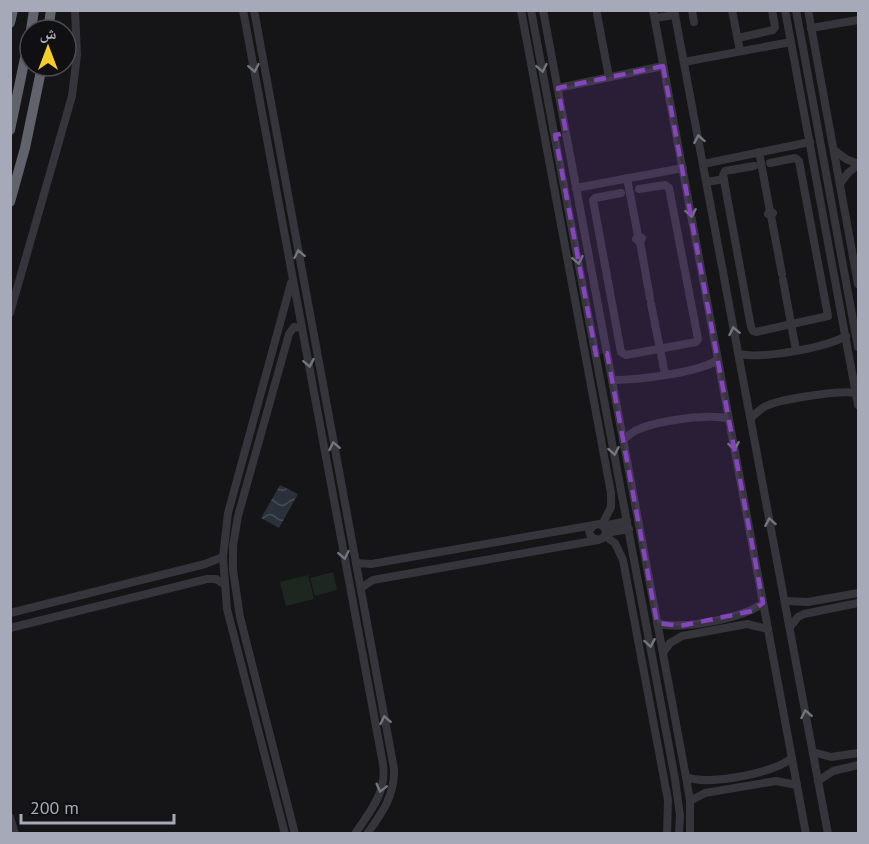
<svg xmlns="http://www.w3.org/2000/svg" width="869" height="844" font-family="'PT Sans','Noto Naskh Arabic',sans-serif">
	<defs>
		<pattern id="water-waves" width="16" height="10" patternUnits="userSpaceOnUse" patternTransform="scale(1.5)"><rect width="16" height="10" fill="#2a313a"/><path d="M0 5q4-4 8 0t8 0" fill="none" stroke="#464c54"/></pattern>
	</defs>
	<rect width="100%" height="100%" fill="#151416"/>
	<g fill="#1e2620">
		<path d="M333,572L337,590L315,596L310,578Z"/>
		<path d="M308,575L314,599L286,606L280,582Z"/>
	</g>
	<path fill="url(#water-waves)" d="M280,485L298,494L279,528L261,518Z"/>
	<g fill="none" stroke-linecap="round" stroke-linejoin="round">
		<g stroke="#35353b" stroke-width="8">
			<path d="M243,10L383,764C387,793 370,811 355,834"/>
			<path d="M254,10L394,769C395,795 382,813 367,834"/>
			<path d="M521,10L611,493V507L602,525"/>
			<path d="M531,10L675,779L680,815L679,834"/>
			<path d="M543,10L686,777L690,801V834"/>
			<path d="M653,10L806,834"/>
			<path d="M674,10L828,834"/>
			<path d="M692,10L694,22"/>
			<path d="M732,10L740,51"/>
			<path d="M785,10L858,405"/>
			<path d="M796,10L858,347"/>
			<path d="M808,10L858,284"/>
			<path d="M597,14L609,77"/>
			<path d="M655,18L675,15"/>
			<path d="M811,28L858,20"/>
			<path d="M738,38L773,30L775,27L772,10"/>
			<path d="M684,62L791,42"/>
			<path d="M558,88L663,66"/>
			<path d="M834,150L846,159L858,164"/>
			<path d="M759,152L770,211"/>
			<path d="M703,164L810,142"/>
			<path d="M754,166L725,171L723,175L751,327L753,331L756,332L828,316L799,161L795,158L770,163"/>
			<path d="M627,178L638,236"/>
			<path d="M707,182L724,179"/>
			<path d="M840,184L848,173L858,165"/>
			<path d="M576,188L683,168"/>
			<path d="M621,193L595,198L593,200L621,352L626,355L696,342L698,339L669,188L665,185L639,189"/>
			<path d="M771,216L768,214L770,211L773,213L771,216L782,274"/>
			<path d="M640,242L642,238L638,236L636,239L640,242L650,298"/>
			<path d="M783,280L796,350"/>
			<path d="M651,304L665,374"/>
			<path d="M10,313L72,96L77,55L75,10"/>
			<path d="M739,354C762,359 825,348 846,336"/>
			<path d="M612,380C638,380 697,373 718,360"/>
			<path d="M751,418C755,414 760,409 766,406C781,399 839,390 856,393"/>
			<path d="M623,440C628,436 633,431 639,429C658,421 709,413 729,419"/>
			<path d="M603,526L627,521"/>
			<path d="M606,533L605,528L600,524L594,525L589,531L591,537L598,540L603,538L606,533L629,529"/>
			<path d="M605,536L615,543L623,560L668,800L667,834"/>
			<path d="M356,563L371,564L594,525"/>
			<path d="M361,588L373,580L598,540"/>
			<path d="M785,601L808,602L858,593"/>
			<path d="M10,613L205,564L223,557"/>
			<path d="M657,623C679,631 745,618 763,603"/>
			<path d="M790,627L798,617L804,614L858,603"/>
			<path d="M10,628L207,579H216L224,584"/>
			<path d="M663,653L670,643L682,636L747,624L768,629"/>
			<path d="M813,752L831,757L858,753"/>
			<path d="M686,777C708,786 774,773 792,758"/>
			<path d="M818,781L833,771L858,765"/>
			<path d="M690,801L705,793L776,781L797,785"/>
			<path d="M10,817L15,834"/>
			<path d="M285,834L227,609L223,557L228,513L291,283"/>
			<path d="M295,834L240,617L233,570V546L238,516L289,334L294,327L302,328"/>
		</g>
		<g stroke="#61636c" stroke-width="10">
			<path d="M10,23L13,10"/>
			<path d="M31,30L34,10"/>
			<path d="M48,30L51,10"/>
			<path d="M10,130L30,34"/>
			<path d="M10,202L25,148L42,66"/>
		</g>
	</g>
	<defs><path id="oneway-chevron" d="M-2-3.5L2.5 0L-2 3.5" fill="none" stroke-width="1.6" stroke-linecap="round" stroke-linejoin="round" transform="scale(1.5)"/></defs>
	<g stroke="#73757f">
		<use href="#oneway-chevron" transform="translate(254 68) rotate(79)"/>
		<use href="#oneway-chevron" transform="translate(542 68) rotate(79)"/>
		<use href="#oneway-chevron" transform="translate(699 139) rotate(-100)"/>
		<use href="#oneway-chevron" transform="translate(691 213) rotate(80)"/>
		<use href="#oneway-chevron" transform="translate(299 254) rotate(-101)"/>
		<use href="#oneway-chevron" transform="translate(578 260) rotate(79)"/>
		<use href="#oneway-chevron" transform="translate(734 331) rotate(-101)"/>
		<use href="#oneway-chevron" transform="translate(309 363) rotate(79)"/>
		<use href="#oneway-chevron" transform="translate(334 446) rotate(-101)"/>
		<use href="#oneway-chevron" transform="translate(734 446) rotate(80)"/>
		<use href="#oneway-chevron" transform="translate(614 451) rotate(80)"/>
		<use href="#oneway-chevron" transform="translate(770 522) rotate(-100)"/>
		<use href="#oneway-chevron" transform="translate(344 555) rotate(79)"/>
		<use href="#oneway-chevron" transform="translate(650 643) rotate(80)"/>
		<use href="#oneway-chevron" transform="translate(806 714) rotate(-101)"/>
		<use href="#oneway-chevron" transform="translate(385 720) rotate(-101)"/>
		<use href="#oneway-chevron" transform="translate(381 788) rotate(104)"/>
	</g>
	<path fill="#8445bd" fill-opacity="0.2" stroke="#8445bd" stroke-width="4.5" stroke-dasharray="12 8" stroke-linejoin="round" d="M663,66L763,603L752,611L680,626L657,623L607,353L596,355L555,135L566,133L558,88Z"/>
	<rect width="869" height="844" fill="none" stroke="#a6a9b7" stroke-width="24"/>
	<g transform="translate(48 48)"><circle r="28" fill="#100f11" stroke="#4c4d53" stroke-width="1.5"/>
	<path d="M0-4.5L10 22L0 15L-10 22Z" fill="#f6cc2c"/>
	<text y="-9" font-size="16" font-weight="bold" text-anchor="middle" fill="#a6a9b7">ش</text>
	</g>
	<path d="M21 814v9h153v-9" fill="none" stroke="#a6a9b7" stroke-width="3"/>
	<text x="30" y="814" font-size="18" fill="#a6a9b7" stroke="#100f11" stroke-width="4.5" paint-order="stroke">200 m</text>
</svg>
